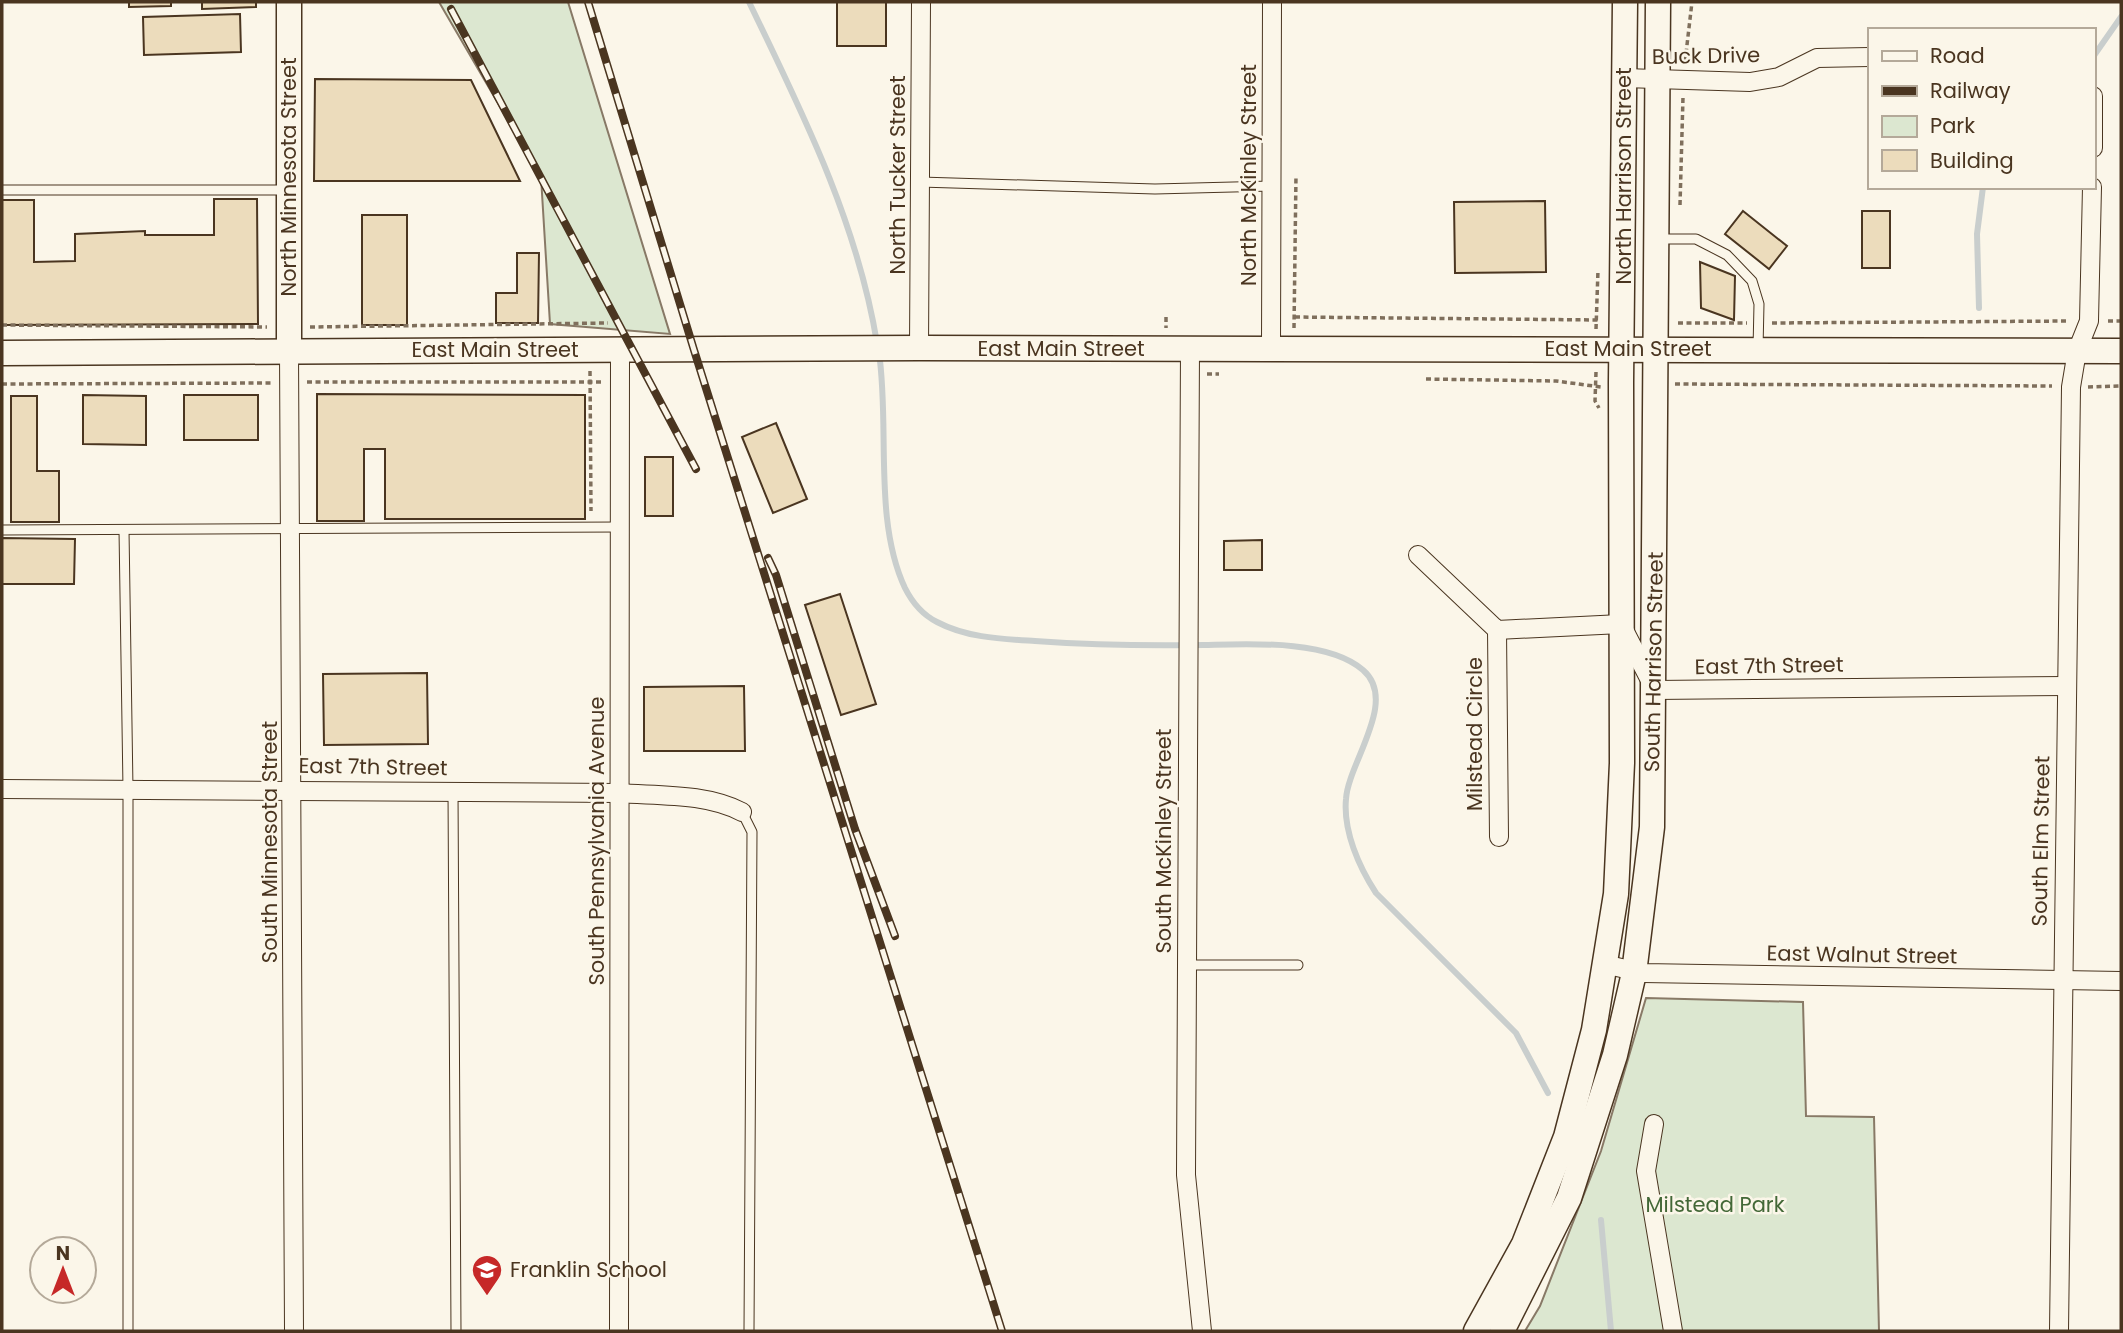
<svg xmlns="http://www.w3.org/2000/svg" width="2123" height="1333" font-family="Poppins,sans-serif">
	<rect width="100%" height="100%" fill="#fbf6e9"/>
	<g fill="#dce7d0" stroke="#887966" stroke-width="2">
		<path d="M439,2H568L670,334L550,324L541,177Z"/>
		<path d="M1646,998L1803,1002L1806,1116L1874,1117L1879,1331H1525L1540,1306L1601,1151Z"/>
	</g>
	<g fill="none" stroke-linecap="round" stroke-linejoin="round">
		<g stroke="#c9cecd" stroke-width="6">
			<path d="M749,2C802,112 857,221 877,343"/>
			<path d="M2093,57L2121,17"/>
			<path d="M1979,308L1977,234L1983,187"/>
			<path d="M879,353C890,427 873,520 905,588C912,602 923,615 937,622C967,638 1003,639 1035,641C1092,645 1147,646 1204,645C1247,644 1328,639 1363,670C1399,701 1348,763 1346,799C1343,831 1359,867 1376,893L1516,1033L1548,1093"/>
			<path d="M1601,1220L1611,1331"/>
		</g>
	</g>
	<g fill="#ecdcbc" stroke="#4a3520" stroke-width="2">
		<path d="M129,2H171V6L129,7Z"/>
		<path d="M202,2H256V7L202,9Z"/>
		<rect x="837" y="2" width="49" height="44"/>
		<path d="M240,14L241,52L144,55L143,17Z"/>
		<path d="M315,79L471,80L520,181H314Z"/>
		<path d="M214,199H257L258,324L2,325V200H34V262L75,261V234L145,231V235H214Z"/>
		<path d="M1545,201L1546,272L1455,273L1454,202Z"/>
		<path d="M1743,211L1787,246L1769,269L1725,234Z"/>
		<rect x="1862" y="211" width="28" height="57"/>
		<rect x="362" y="215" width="45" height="110"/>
		<path d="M517,253H539L538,323H496V293H517Z"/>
		<path d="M1700,262L1735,276L1734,320L1701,308Z"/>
		<path d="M317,394L585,395V519H385V449H364V521H317Z"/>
		<path d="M83,395L146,396V445L83,444Z"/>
		<rect x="184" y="395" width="74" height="45"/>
		<path d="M11,396H37V471H59V522H11Z"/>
		<path d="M776,423L807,499L773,513L742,437Z"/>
		<rect x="645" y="457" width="28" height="59"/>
		<path d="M2,538L75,539L74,584H2Z"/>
		<path d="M1262,540V570H1224V541Z"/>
		<path d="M840,594L876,704L841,715L805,605Z"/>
		<path d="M427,673L428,744L324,745L323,674Z"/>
		<path d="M744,686L745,751H644V687Z"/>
	</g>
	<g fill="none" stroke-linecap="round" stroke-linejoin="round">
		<g stroke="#4a3520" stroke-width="11">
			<g id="lane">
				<path d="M920,182L1155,189L1272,186"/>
				<path d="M2,190H287"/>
				<path d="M1657,239H1696L1727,255L1752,281L1759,304L1758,349"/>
				<path d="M2,530L620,527"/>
				<path d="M124,530L128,789V1331"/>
				<path d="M453,791L456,1331"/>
				<path d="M742,812L752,832L749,1331"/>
				<path d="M1186,965H1298"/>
			</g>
		</g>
		<g stroke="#4a3520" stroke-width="20">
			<g id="street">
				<path d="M1624,78L1750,82L1779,77L1817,58L1869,57"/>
				<path d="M2093,96V148"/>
				<path d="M919,348L921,2"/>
				<path d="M1271,348L1272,2"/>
				<path d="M1190,349L1186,1175L1202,1331"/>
				<path d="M289,352L294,1331"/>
				<path d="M1418,555L1497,630L1621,624L1655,690L2066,686"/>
				<path d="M1497,630L1499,837"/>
				<path d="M2,789L619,793C659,796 706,793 742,812"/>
				<path d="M1604,964L1643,973L2121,981"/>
				<path d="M1654,1124L1646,1171L1673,1331"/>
				<path d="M619,1331L620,350"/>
				<path d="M2059,1331L2071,387L2077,351L2089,321L2092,187"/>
			</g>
		</g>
		<g stroke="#4a3520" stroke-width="27">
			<g id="secondary">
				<path d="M289,352V2"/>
				<path d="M2,353L919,348L2121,351"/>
				<path d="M1476,1331L1524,1244L1566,1137L1594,1030L1616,894L1622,763L1621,382L1625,2"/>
				<path d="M1502,1331L1569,1198L1615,1055L1634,973L1652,827L1658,2"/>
			</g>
		</g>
		<g stroke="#7f6f5c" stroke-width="3.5" stroke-dasharray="5 3.5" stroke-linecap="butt">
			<path d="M1685,62L1692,2"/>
			<path d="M1680,205L1683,97"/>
			<path d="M1166,317V328"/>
			<path d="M1295,317L1600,320"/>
			<path d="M2108,321H2121"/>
			<path d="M1678,323H1747"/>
			<path d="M1772,323L2069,321"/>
			<path d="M2,325L267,327"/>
			<path d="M310,327L608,323"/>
			<path d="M1294,328L1296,175"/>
			<path d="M1596,329L1598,270"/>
			<path d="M590,371L591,511"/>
			<path d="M1596,372L1595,401L1599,408"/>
			<path d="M1207,374H1219"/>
			<path d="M1426,379L1556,381L1601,387"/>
			<path d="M307,382H604"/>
			<path d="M2,384L271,383"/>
			<path d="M1675,384L2052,386"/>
			<path d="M2088,387L2121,386"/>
		</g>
		<use href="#lane" stroke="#fbf6e9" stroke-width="9"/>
		<use href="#street" stroke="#fbf6e9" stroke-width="18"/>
		<use href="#secondary" stroke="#fbf6e9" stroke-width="24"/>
		<g stroke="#4a3520" stroke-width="8">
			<g id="rail">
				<path d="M588,2L694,350L1002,1331"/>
				<path d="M451,9L696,469"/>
				<path d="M768,558L776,575L855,829L895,936"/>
			</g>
		</g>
		<use href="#rail" stroke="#fbf6e9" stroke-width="5" stroke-dasharray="16" stroke-linecap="butt"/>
	</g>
	<defs>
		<g id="school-pin" transform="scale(1.575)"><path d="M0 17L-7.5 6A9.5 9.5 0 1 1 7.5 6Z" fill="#c62828" stroke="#fbf6e9"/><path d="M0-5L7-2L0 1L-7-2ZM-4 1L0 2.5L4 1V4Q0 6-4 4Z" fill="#fff"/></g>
	</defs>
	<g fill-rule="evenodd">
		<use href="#school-pin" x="487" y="1270"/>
	</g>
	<g text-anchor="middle" stroke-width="5" stroke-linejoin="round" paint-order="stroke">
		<g font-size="21" fill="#4a3520" stroke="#fbf6e9">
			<text transform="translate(1706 56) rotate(-1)" y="7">Buck Drive</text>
			<text transform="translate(898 175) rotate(-90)" y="7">North Tucker Street</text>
			<text transform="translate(1249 175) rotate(-90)" y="7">North McKinley Street</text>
			<text transform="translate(1624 176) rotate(-90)" y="7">North Harrison Street</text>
			<text transform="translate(289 177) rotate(-90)" y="7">North Minnesota Street</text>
			<text x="1061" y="356">East Main Street</text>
			<text x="1628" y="356">East Main Street</text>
			<text x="495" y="357">East Main Street</text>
			<text transform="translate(1654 662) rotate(-89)" y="7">South Harrison Street</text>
			<text transform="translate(1769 666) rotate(-1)" y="7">East 7th Street</text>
			<text transform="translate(1475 734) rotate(-90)" y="7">Milstead Circle</text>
			<text transform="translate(373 767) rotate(1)" y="7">East 7th Street</text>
			<text transform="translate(597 841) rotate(-90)" y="7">South Pennsylvania Avenue</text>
			<text transform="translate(1164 841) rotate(-90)" y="7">South McKinley Street</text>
			<text transform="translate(2041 841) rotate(-89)" y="7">South Elm Street</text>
			<text transform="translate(270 842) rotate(-90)" y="7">South Minnesota Street</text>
			<text transform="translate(1862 955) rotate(1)" y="7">East Walnut Street</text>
		</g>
		<g font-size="21" fill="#436837" stroke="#fbf6e9">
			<text x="1715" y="1212">Milstead Park</text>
		</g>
		<g font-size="21" fill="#4a3520" stroke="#fbf6e9" text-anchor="start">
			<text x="510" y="1277">Franklin School</text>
		</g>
	</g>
	<rect width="2123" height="1333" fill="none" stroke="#4a3520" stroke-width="7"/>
	<rect x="1868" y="28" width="228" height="161" fill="#fbf6e9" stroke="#b4a999" stroke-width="2"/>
	<rect x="1882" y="51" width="35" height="10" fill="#fbf6e9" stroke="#b4a999" stroke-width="2"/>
	<text x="1930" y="63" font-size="21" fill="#4a3520">Road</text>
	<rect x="1882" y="86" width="35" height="10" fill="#4a3520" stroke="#b4a999" stroke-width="2"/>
	<text x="1930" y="98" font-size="21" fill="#4a3520">Railway</text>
	<rect x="1882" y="116" width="35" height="21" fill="#dce7d0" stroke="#b4a999" stroke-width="2"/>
	<text x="1930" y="133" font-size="21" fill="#4a3520">Park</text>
	<rect x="1882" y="150" width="35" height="21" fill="#ecdcbc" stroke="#b4a999" stroke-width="2"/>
	<text x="1930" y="168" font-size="21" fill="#4a3520">Building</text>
	<g transform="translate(63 1270)"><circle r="33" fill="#fbf6e9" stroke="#b4a999" stroke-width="2"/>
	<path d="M0-5L12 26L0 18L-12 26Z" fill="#c62828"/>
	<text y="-10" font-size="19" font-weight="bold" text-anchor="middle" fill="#4a3520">N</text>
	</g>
</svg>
